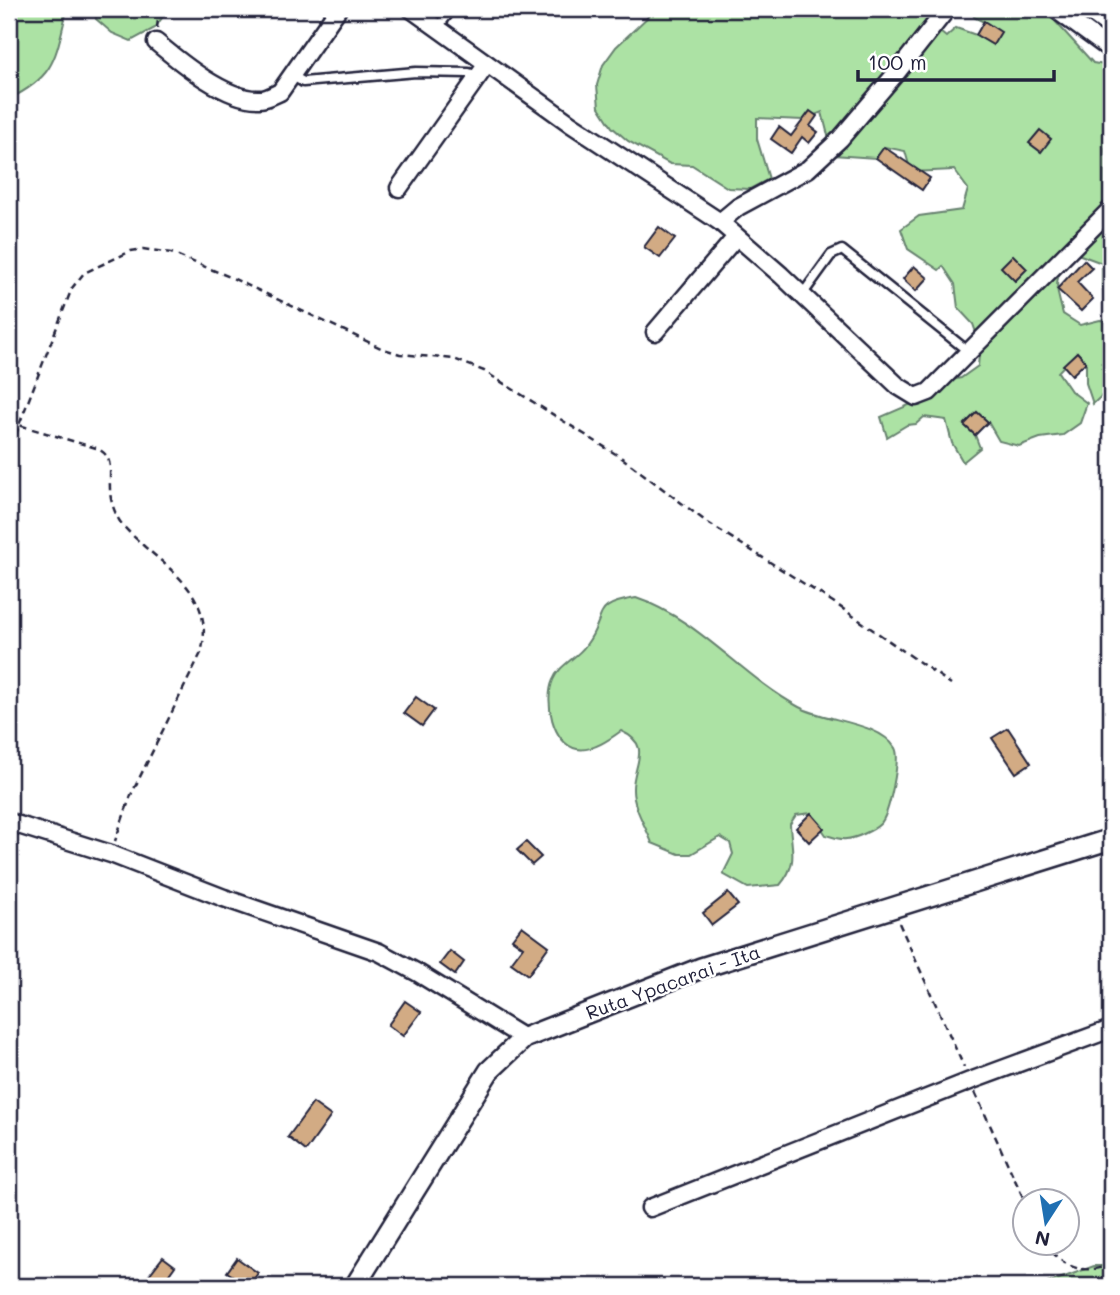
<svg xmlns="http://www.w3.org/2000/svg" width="1120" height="1295" font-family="Mali,sans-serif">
	<rect width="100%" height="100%" fill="#fff"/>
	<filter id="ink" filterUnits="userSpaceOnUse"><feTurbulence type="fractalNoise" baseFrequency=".0143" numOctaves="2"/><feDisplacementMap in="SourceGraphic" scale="14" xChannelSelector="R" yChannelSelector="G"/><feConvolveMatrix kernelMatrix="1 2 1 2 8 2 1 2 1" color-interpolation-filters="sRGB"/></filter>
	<g filter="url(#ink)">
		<g fill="#ace2a4" stroke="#678270" stroke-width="2">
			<path d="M9,9H69L66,14C55,60 54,77 9,99Z"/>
			<path d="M94,9H168L155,28L131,41L112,33L96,19Z"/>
			<path d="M653,9H933L934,27L946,37L956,28L976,35L993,45L995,41L984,22L974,17L972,9H1044L1093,63L1111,66V140L1105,148V194L1111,196V304L1102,285V263L1075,253C1052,276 1055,284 1063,314L1080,325L1100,320L1111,321V387L1093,404L1086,383V362L1077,352L1058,372L1071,391L1087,403L1080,423L1063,435L1040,438L1019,446L999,441L988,422L977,412L964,425L975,435L980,448L963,462L952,443L946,420L924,417L916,424L907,425L887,437L881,417L923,399L938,383L961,378L978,366L980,344L973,324L958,308L955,284L943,266L939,270L908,249L901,229L919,216L962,210L968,189L954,170L911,172L905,151L885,147L876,158L833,155L822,112L803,120L757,118V139L769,179L750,189L728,188L692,165L670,164L628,141L612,127L599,107L597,85L603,65L616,47L650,15Z"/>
			<path d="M636,598C699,619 741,676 799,707C824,721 880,722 895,748C901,758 889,816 880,824C874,830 855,839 846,839C840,840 832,837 826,835L811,813L796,815L790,824C791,849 799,863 780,885L748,888L723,874L733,854L730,843L720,837L691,854H679L652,843C646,827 633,807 633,790C632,765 654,746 621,731C610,739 592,752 577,749C552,744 544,700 553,680C559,665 577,658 586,645C608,615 590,605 636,598Z"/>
			<path d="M1094,1266H1111V1286H1040Z"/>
		</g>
		<g fill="#d2ab84" stroke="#22223b" stroke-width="2">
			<path d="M984,21L1001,32L993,45L976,35Z"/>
			<path d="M810,111L817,116L810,126L818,132L809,143L802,137L791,153L771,139L779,127L791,136Z"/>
			<path d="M1040,130L1051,139L1041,152L1029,143Z"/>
			<path d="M884,147L930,178L922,190L876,158Z"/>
			<path d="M659,227L675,239L660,258L644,247Z"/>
			<path d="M1013,255L1027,269L1015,281L1001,267Z"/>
			<path d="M1084,260L1092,268L1077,282L1093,299L1081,311L1057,289Z"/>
			<path d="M914,266L928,278L916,291L903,279Z"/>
			<path d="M1077,352L1086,362L1072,375L1063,365Z"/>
			<path d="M977,412L988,422L975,435L964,425Z"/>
			<path d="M416,697L434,710L422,726L404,713Z"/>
			<path d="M1008,728L1031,763L1016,773L992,738Z"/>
			<path d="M811,813L824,828L809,842L796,828Z"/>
			<path d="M526,842L541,857L532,865L517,850Z"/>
			<path d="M728,893L738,905L712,925L703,913Z"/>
			<path d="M522,926L549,946L528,975L511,963L523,947L512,939Z"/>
			<path d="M450,951L464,962L455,975L440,964Z"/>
			<path d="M405,1001L421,1012L403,1036L388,1025Z"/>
			<path d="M313,1103L331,1116L306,1151L288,1137Z"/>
			<path d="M163,1257L175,1266L162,1284L149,1275Z"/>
			<path d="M237,1258L258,1273L249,1286L227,1272Z"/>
		</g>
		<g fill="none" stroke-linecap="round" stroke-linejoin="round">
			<g stroke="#22223b" stroke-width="13">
				<g id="service">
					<path d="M437,28L452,9"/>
					<path d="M293,76L303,82L416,72L469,73L479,76"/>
					<path d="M802,295L831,255L842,250L969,352"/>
				</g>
			</g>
			<g stroke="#22223b" stroke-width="21">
				<g id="minor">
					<path d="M411,9L571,124L720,222L781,275L898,386L916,397L929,392L1111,209"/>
					<path d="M1055,9L1111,50"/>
					<path d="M156,42C180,62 227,101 260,99C267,99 273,95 280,92L338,9"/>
					<path d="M399,188L487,64"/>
					<path d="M720,222L738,207L808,169L840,139L898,71L947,9"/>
					<path d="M655,332L736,237"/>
					<path d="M9,822L111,854L224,898L379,952L418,973L524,1038"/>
					<path d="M650,1208L970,1081L1111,1029"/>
				</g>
			</g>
			<g stroke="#22223b" stroke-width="24">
				<path id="tertiary" d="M355,1286L489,1071L524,1038L701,968L1111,839"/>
			</g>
			<g stroke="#22223b" stroke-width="2.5" stroke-dasharray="7 5" stroke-linecap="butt">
				<path d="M157,28L158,19L165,9"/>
				<path d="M9,422L96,448C115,456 109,472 110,489C110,500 114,511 119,520C126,531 136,538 145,547C180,577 214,602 201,653L131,795L115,841"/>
				<path d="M9,458L19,425L72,288L84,273L131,251L143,249L171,253L230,277L381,348L400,354L454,359L484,371L622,458L708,523L833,602L951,684"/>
				<path d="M899,923L964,1067"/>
				<path d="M975,1092L1026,1204"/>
				<path d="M1044,1242C1063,1268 1081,1275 1111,1265"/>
			</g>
			<use href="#service" stroke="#fff" stroke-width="8"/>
			<use href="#minor" stroke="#fff" stroke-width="16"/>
			<use href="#tertiary" stroke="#fff" stroke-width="19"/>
		</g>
	</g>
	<g text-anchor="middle" stroke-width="5" stroke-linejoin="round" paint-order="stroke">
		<g font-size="19" fill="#22223b" stroke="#fff">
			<text transform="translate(673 982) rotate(-20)" y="7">Ruta Ypacarai - Ita</text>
		</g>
	</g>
	<rect width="1120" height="1295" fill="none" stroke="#fff" stroke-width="35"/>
	<rect x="18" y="18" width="1085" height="1260" fill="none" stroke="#22223b" stroke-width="2.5" filter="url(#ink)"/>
	<g transform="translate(1046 1222) rotate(192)"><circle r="33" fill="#ffffff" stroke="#a7a7b1" stroke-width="2"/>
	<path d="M0-5L12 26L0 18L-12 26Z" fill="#1f6fb2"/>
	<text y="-10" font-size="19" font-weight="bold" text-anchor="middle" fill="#22223b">N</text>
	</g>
	<path d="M858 70v10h196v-10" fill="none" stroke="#22223b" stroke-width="3.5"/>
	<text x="868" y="70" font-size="21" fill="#22223b" stroke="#ffffff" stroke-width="5" paint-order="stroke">100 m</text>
</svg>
